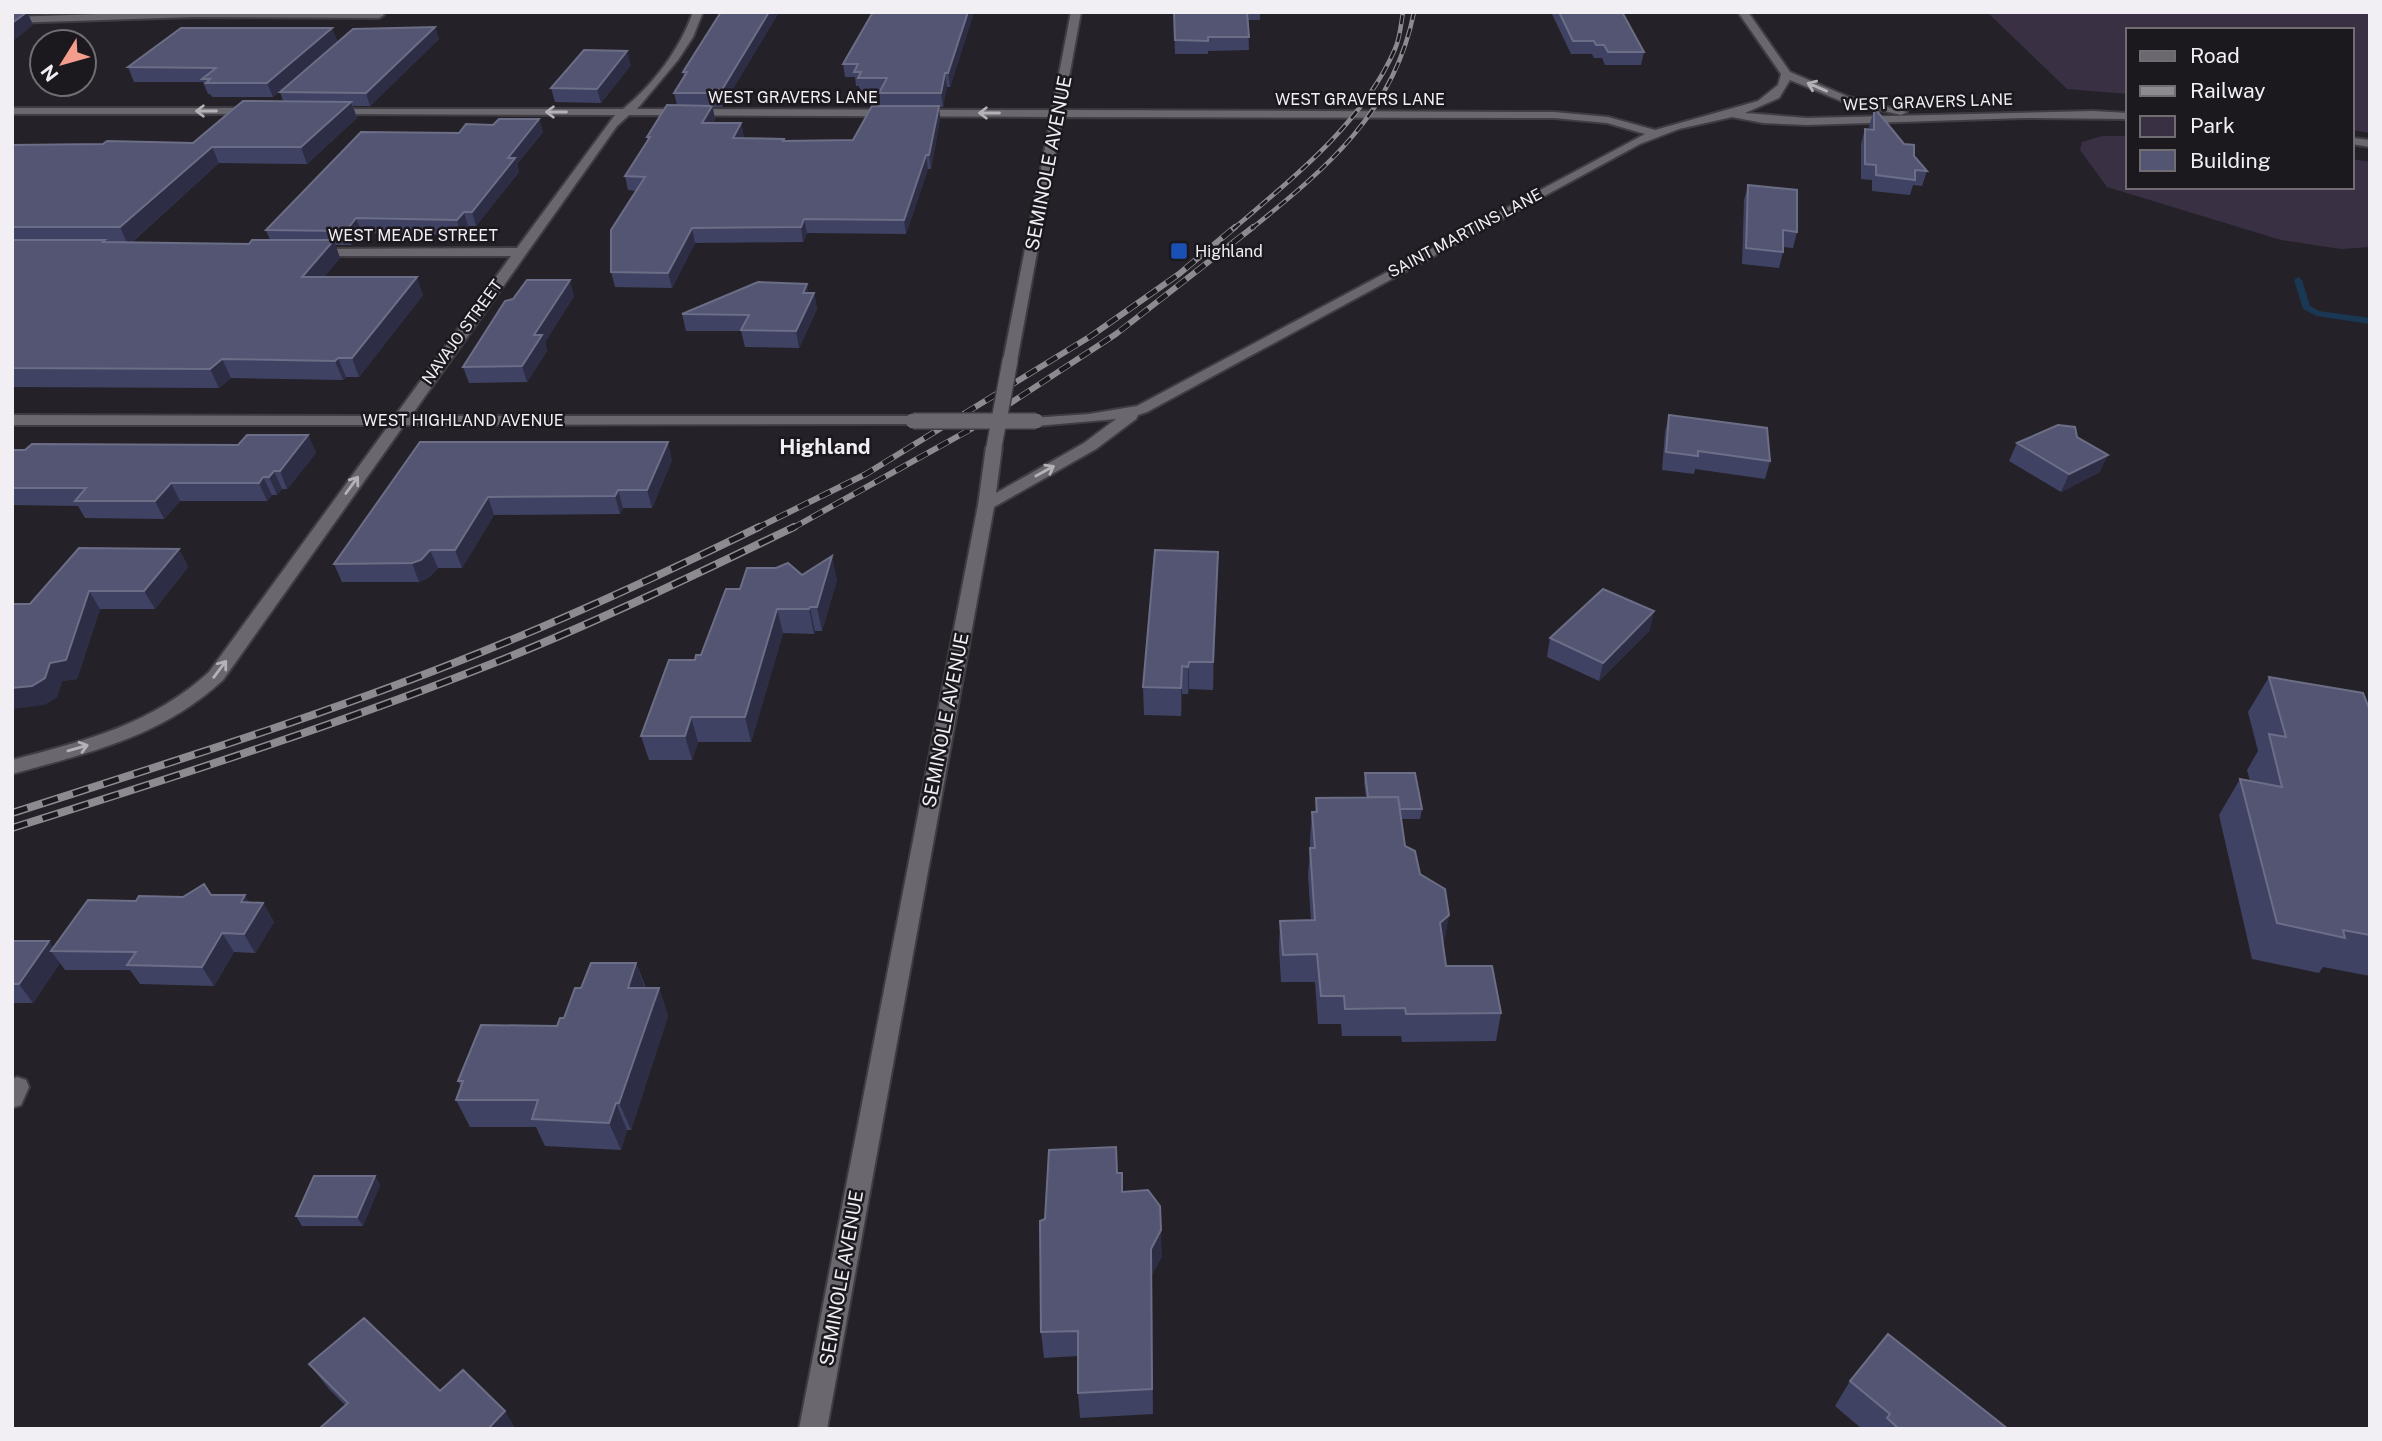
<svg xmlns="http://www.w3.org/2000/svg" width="2382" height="1441" viewBox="0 0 2382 1441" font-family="'Public Sans',sans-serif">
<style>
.green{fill:#393044}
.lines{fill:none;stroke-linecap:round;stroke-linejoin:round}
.stream{fill:#1a3854;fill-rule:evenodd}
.minor-casing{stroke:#3f3d42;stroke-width:4}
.minor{fill:#6a676e;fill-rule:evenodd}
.rail-far2-casing{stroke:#8d8b90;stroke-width:4.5}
.rail-far1-casing{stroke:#8d8b90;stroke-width:6}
.rail-casing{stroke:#8d8b90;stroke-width:8}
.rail-far2{stroke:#1b181e;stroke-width:2.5;stroke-dasharray:9;stroke-linecap:butt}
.rail-far1{stroke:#1b181e;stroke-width:4.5;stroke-dasharray:12;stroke-linecap:butt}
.rail{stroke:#1b181e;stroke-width:5;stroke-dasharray:16;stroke-linecap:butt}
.minor-bridge-casing{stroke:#3f3d42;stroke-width:18;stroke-linecap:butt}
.minor-bridge{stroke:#6a676e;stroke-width:15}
.wall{fill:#404263}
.shaded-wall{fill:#2d2d45}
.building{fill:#535572;stroke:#6c6d86;stroke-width:2}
.oneway{stroke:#b4b2b7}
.transit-dot{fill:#1a4fb4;stroke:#1b181e;stroke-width:2.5}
.labels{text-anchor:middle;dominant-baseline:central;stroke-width:5;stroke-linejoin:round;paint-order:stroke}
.far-street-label{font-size:16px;fill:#f1eff3;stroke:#1b181e}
.far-poi-label{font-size:16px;fill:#f1eff3;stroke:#1b181e;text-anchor:start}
.street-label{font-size:19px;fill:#f1eff3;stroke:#1b181e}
.neighbourhood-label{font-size:21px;font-weight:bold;fill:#f1eff3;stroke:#1b181e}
</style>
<rect width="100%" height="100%" fill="#242228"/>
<path class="green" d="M1987,12h383v121l-18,-3v-100h-224v64l-61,-5z
M2102,136h26v51h224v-28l18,3v85l-29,2 -60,-9 -174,-53 -27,-37 2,-8z"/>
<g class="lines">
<path class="stream" d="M2298,277l4,3 8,26 9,5 51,7v6l-53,-8 -14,-7 -9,-29z"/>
<g class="minor-casing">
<path id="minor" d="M157,12h223l4,3 -5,3 -186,-1 -181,6v-6z
M693,12h10l-10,25 -15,23 -41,49 415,1 19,-98h10l-18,98 491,2 54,5 47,13 103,-29 20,-16 3,-11 -43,-62h10l42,60 59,25 58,15 -6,3 -60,-14 -51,-21 -11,18 -34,15 62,5 286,-7 35,2v6l-104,-1 -217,7 -44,-2 -31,-6 -53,12 -39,15 -493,268 -9,3 -2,4 -40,30 -102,58 -167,922h-28l179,-924 8,-58 8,-5 8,5 -6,46 88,-50 32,-24 -80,7 -8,-5 3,-3 58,-4 48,-8 508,-272 -38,-11 -53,-5 -492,-1 -45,244 -7,4 -7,-4 48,-244 -422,-2 -12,11 -206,290h502l8,5 -3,3 -514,1 -181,255c-62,57 -132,72 -211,94v-14c75,-20 139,-35 197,-88l180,-247h-377v-10l383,1 116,-160h-197l-5,-1v-6l208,-1 98,-133 -287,-1 -4,-1v-4h299c31,-25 57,-60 70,-97z
M12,108h244l6,3 -6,3h-244z
M2352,138l18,2v7l-18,-3z
M17,1077l9,3 3,7 -8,18 -9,3v-29z"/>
</g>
<use href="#minor" class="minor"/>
<g class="rail-far2-casing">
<path id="rail-far2" d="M1233,229c59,-50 130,-106 162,-180 5,-11 6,-25 8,-37
M1251,229c76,-61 143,-117 163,-217"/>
</g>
<g class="rail-far1-casing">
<path id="rail-far1" d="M755,529l111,-55 225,-138 88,-62 56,-47
M791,529l180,-100 145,-95 137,-107"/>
</g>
<g class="rail-casing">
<path id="rail" d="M12,813c150,-48 300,-94 447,-152 102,-40 202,-86 300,-134
M12,828c166,-52 331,-105 492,-169 99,-40 195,-86 290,-132"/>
</g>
<use href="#rail-far2" class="rail-far2"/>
<use href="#rail-far1" class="rail-far1"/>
<use href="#rail" class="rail"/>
<g class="minor-bridge-casing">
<path id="minor-bridge" d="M913,421h123
M994,447l16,-86"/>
</g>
<use href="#minor-bridge" class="minor-bridge"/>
</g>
<path class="wall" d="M12,12h37l-21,2 5,11z
M721,12h58l-57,95h-9l2,12 -2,4h28l3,14 -1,1 41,3 69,-1 27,-34v-14l-20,-1 -1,-5h-3l-1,-9h-10l-2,-13 131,-52 -24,75h-3l-4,20h-4l1,12 -9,50h-3l-22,65 -99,-1 -4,9 -108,1 -23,45 -57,-1 -4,-15 25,-81 -8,-1 -3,-14 23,-35 -1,-4 30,-32 -3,-12 10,-16 -1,-5z
M1174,12h86v8h-12l1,30 -41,1v3h-33z
M1551,12h71l22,40 -3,13h-36l-3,-7h-8l-2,-4h-21z
M435,27l4,12 -69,67h-17l4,12 -50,46 -88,-1 -88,80 118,1 21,-4 -4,-10 193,-97 34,-8 46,-6 4,13 -26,32 2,8 -43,54h-8l-7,9 -99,-2 -11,12h-16l5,13 -16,19 99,18 -64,82h-13l-3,3 -112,-2 -12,10 -207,-1v-242l181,-2 90,-42 -3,-9z
M332,28l5,13 -64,56h-61l-2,-3h-2l-5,-12h-69l-6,-15z
M631,65l-30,38 -46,-1 -4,-14z
M1874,111l53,60 -5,15 -9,-1 -3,10 -38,-4v-11l-11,-1v-35l4,-15 5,1 -1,-4z
M1748,185l49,47 -4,16 -10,-1v5l-4,16 -37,-4 2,-64z
M809,293h5l3,16 -18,39 -54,-1 -4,-16h-55l-4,-17z
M574,296l-29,46 2,9 -20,31 -58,1 -6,-16z
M1669,415l101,46 -5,18 -70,-10 -1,5 -32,-4 3,-38z
M308,435l8,18 -29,36h-5l-5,6h-5l-5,6h-87l-16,18 -79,-1 -7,-12 -66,-1v-55l226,-5z
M2077,437l23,35 -39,20 -52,-31 8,-18z
M420,442l252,18 -20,48h-29l-3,6 -126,1 -32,53h-24l-10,10 -9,4h-77l-8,-18z
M179,549l9,18 -33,42h-55l-23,70 -15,2 -5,16 -13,8 -14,-101z
M1218,552l-5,138 -24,-1 -1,5h-6l-1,22 -37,-1 -1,-28z
M802,575l35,5 -15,51h-7l-1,3 -31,-1 -32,109h-53l-6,18h-43l-8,-24 54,-76 6,-5 39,-66z
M1650,630l-51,51 -52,-24 3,-19z
M2269,677l101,34v265l-47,-9 -4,6 -67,-14 -33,-144 21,-36 10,2 -3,-11 11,-19 -10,-39z
M1365,773l57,36 -2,10h-19l4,27 15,28 29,41 -5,27 -1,2 3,22 55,47 -5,28 -94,1 -1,-6h-59l-1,-12h-23l-3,-42h-34l-2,-34 1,-27 31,-1 -3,-44 2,-27v-10l2,-27h3l1,-14 50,-1 -2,-14z
M211,895l38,7 14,1 11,19 -19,31 -21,-1 -20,34 -74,-2 -10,-14h-65l-5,-7 -27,40h-21v-62l42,7 82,-47z
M636,963l10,25h13l9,28 -37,114h-4l-6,20 -76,-4 -9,-19h-66l-14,-27 5,-13 -3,-6 99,-55 7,-8 17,-30z
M1118,1173h4l1,19 39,64 -10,19 1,139 -73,4 -2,-25v-37l-34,2 -3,-26 4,-113z
M375,1176l5,9 -17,41h-61l-6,-10z
M309,1364l131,27 -95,14 -16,-16z
M1850,1381l158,48h-146l-27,-23z"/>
<path class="shaded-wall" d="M27,12l6,13 -21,17v-19z
M769,12h10l-57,95 -2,-14z
M968,12h6l-24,75 -2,-14z
M435,27l4,12 -69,67 -4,-13z
M332,28l5,13 -64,56 -6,-14z
M627,51l4,14 -30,38 -4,-14z
M945,73l2,14 -4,20 -2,-14z
M351,102l6,16 -50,46 -6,-17z
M712,106l3,13 -10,17 -3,-13z
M939,106l1,13 -9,50 -2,-14z
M539,119l4,13 -26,32 2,8 -43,54 -4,-14 36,-54z
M741,123l3,14 -8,15 -3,-14z
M212,147l7,16 -91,82 -8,-18z
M926,155l2,14 -22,65 -2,-14z
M464,212l4,14 -7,9 -4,-15z
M356,218l6,15 -11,12 -5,-14z
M804,219l3,14 -4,9 -2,-15z
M692,228l3,15 -23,45 -4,-15z
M334,240l6,18 -31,37 -7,-18z
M417,277l6,18 -64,82 -7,-19z
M570,280l4,16 -29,46 2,9 -20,31 -5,-16 12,-31z
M807,284l3,16 -7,-7z
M814,293l3,16 -18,39 -3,-17z
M338,358l8,19 -3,3 -8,-19z
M222,359l9,19 -12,10 -9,-19z
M308,435l8,18 -29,36 -7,-18z
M668,442l4,18 -20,48 -5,-18z
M2108,455l-8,17 -39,20 8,-18z
M274,471l8,18 -5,6 -8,-18z
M263,477l9,18 -5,6 -8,-18z
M171,483l9,18 -16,18 -9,-18z
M618,490l5,18 -3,6 -5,-18z
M488,497l6,18 -32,53 -7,-18z
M179,549l9,18 -33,42 -11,-18z
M430,550l8,18 -10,10 -9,4 -7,-19z
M1218,552l-1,26 -4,112v-28z
M832,556l5,24 -15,51 -5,-24z
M89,591l11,18 -23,70 -15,2 -5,16 -13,8 -32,4v-21l38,-25z
M810,607l5,24 -1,3 -5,-25z
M777,609l6,24 -32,109 -6,-25z
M1654,611l-4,19 -51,51 4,-18z
M1189,662v27l-1,5v-27z
M1182,666v28l-1,22v-28z
M691,717l7,25 -6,18 -7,-24z
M245,895l11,19 7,-11 11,19 -19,31 -11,-19 -3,-32z
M1449,915l-5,27 -9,9 5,-28z
M222,933l12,19 -20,34 -12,-19z
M49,941l7,10h-5l9,12 -27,40 -14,-19z
M636,963l10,28 -18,-3z
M659,988l9,28 -37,114 -12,-27z
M616,1103l11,27 -6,20 -12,-27z
M375,1176l5,9 -17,41 -6,-9z
M1161,1230l1,26 -10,19 1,139 -2,-165z
M505,1411l11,18h-28z"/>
<path class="building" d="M12,12h15l-15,11z
M721,12h48l-49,81h-46l13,-21h-4z
M873,12h95l-20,61h-3l-4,20h-62l8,-15h-29l3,-6h-7l4,-8h-15z
M1174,12h73l2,25h-41v4l-33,-1z
M1559,12h63l22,40h-36l-4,-7h-8l-2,-4h-21z
M435,27l-69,66 -86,-1 73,-63z
M181,28h151l-65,55h-61l4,-4h-8l14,-11 -88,-1z
M584,50l43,1 -30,38 -46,-1z
M243,101l108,1 -50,45h-89l-92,80h-108v-82l91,-1 4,-3 86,2z
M667,105l45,1 -10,17h39l-8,15 51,1 -1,2 70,-1 19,-34h67l-10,49h-3l-22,65 -100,-1 -3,8 -109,1 -24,45 -57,-1v-42l34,-53 -20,-1 25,-39h-3z
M1874,111h3l27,33 10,1v11l13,15 -12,-1v10l-39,-5v-10l-11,-1v-35l9,1z
M499,119h40l-31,39h7l-43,54h-8l-7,8 -101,-2 -10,13 -80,-1 95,-98 98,1 7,-9 27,1z
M1748,185l49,5v42l-14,-2v22l-37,-4z
M12,240h93l-2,2 146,2 3,-4h82l-32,37h115l-65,81h-14l-3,3 -113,-2 -12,10 -198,-1z
M527,280h43l-36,55h8l-20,31 -59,1 42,-66 8,-2z
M758,282l49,2 -4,9h11l-18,38 -55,-1 8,-15 -67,-1z
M1669,415l98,13 3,33 -72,-10v5l-32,-4z
M2058,425l17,2 2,10 31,18 -39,19 -52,-31z
M247,435h61l-28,36h-6l-5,6h-6l-4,6h-88l-16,18h-80l11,-13h-74v-38h13l7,-6 206,1z
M420,442h248l-21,48h-29l-3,6 -127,1 -33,53h-25l-9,10 -9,3 -78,1z
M79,548l100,1 -35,42h-55l-23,69 -16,3 -5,15 -13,8 -20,2v-84h18z
M1155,550l63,2 -5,110h-24l-1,5 -6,-1 -1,22 -38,-1z
M832,556l-15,51h-7l-1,2h-32l-32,108h-54l-6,19h-44l28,-76h26l1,-5h5l25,-66h14l7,-21h29l12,-5 14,12z
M1603,589l51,22 -51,52 -53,-25z
M2269,677l94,16 7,18v224l-27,-5 2,8 -68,-15 -37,-144 42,8 -13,-53 17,3z
M1365,773h50l7,36h-22l-2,-12h-30z
M1398,797l7,49 10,5 5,23 25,15 4,26 -9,8 6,43h46l9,47 -95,1 -1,-6 -60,1 -1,-13h-23l-4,-42 -34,1 -3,-34 35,-1 -5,-72h5l-3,-36h5l-1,-14z
M204,884l7,11h34l-4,7 22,1 -19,31 -22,-1 -20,34 -75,-2 9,-13 -85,-1 37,-51 48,1 3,-5 44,1z
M12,941h37l-30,43h-7z
M591,963h45l-8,25h31l-40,115h-3l-7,20 -77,-4 6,-19h-82l7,-19h-5l23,-56 76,1 3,-8h4l11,-30h6z
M1116,1147l1,26h5v19l26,-2 12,16 1,24 -10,19 1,140 -74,4v-62l-37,1 -1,-111 5,-2 4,-69z
M314,1176h61l-18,41 -61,-1z
M364,1318l76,73 23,-21 42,41 -17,18h-169l29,-26 -39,-39z
M1888,1334l120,95h-109l-12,-11 3,-4 -40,-33z"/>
<defs><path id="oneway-shaft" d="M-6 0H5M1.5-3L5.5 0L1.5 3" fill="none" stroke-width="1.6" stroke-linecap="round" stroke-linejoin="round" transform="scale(1.75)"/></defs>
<g class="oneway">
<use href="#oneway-shaft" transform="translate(1817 87) rotate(-157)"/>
<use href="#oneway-shaft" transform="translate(206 111) rotate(180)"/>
<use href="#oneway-shaft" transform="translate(556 112) rotate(-180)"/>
<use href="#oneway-shaft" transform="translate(989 113) rotate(-180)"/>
<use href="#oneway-shaft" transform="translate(1045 471) rotate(-29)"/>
<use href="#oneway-shaft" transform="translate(352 485) rotate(-54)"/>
<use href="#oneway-shaft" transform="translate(220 669) rotate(-53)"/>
<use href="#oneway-shaft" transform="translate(78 748) rotate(-16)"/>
</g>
<rect class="transit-dot" x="1170" y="242" width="18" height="18" rx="3.5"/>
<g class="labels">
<g class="far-street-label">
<text x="793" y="97">WEST GRAVERS LANE</text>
<text x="1360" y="99">WEST GRAVERS LANE</text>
<text transform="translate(1928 102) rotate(-2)">WEST GRAVERS LANE</text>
<text transform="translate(1465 233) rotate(-28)">SAINT MARTINS LANE</text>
<text x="413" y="235">WEST MEADE STREET</text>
<text transform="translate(462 332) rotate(-54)">NAVAJO STREET</text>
<text x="463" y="420">WEST HIGHLAND AVENUE</text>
</g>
<g class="far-poi-label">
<text x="1195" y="251">Highland</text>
</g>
<g class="street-label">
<text transform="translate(1048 163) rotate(-79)">SEMINOLE AVENUE</text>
<text transform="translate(945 720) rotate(-79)">SEMINOLE AVENUE</text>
<text transform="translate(841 1278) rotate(-80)">SEMINOLE AVENUE</text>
</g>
<g class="neighbourhood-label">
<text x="825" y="446">Highland</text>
</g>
</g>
<rect width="2382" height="1441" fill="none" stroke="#f1eff3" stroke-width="28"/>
<rect x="2126" y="28" width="228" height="161" fill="#1b181e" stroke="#716e73" stroke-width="2"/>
<rect x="2140" y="51" width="35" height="10" fill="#6a676e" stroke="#716e73" stroke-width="2"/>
<text x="2190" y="63" font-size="21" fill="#f1eff3">Road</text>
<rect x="2140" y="86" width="35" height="10" fill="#8d8b90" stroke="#716e73" stroke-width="2"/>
<text x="2190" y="98" font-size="21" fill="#f1eff3">Railway</text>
<rect x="2140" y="116" width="35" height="21" fill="#393044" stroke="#716e73" stroke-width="2"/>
<text x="2190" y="133" font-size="21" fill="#f1eff3">Park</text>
<rect x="2140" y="150" width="35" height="21" fill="#535572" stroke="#716e73" stroke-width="2"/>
<text x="2190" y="168" font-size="21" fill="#f1eff3">Building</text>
<g transform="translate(63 63) rotate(233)"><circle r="33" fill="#1b181e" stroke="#716e73" stroke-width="2"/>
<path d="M0-5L12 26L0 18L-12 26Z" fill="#f49d8c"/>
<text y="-10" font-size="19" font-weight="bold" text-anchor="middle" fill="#f1eff3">N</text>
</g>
</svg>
